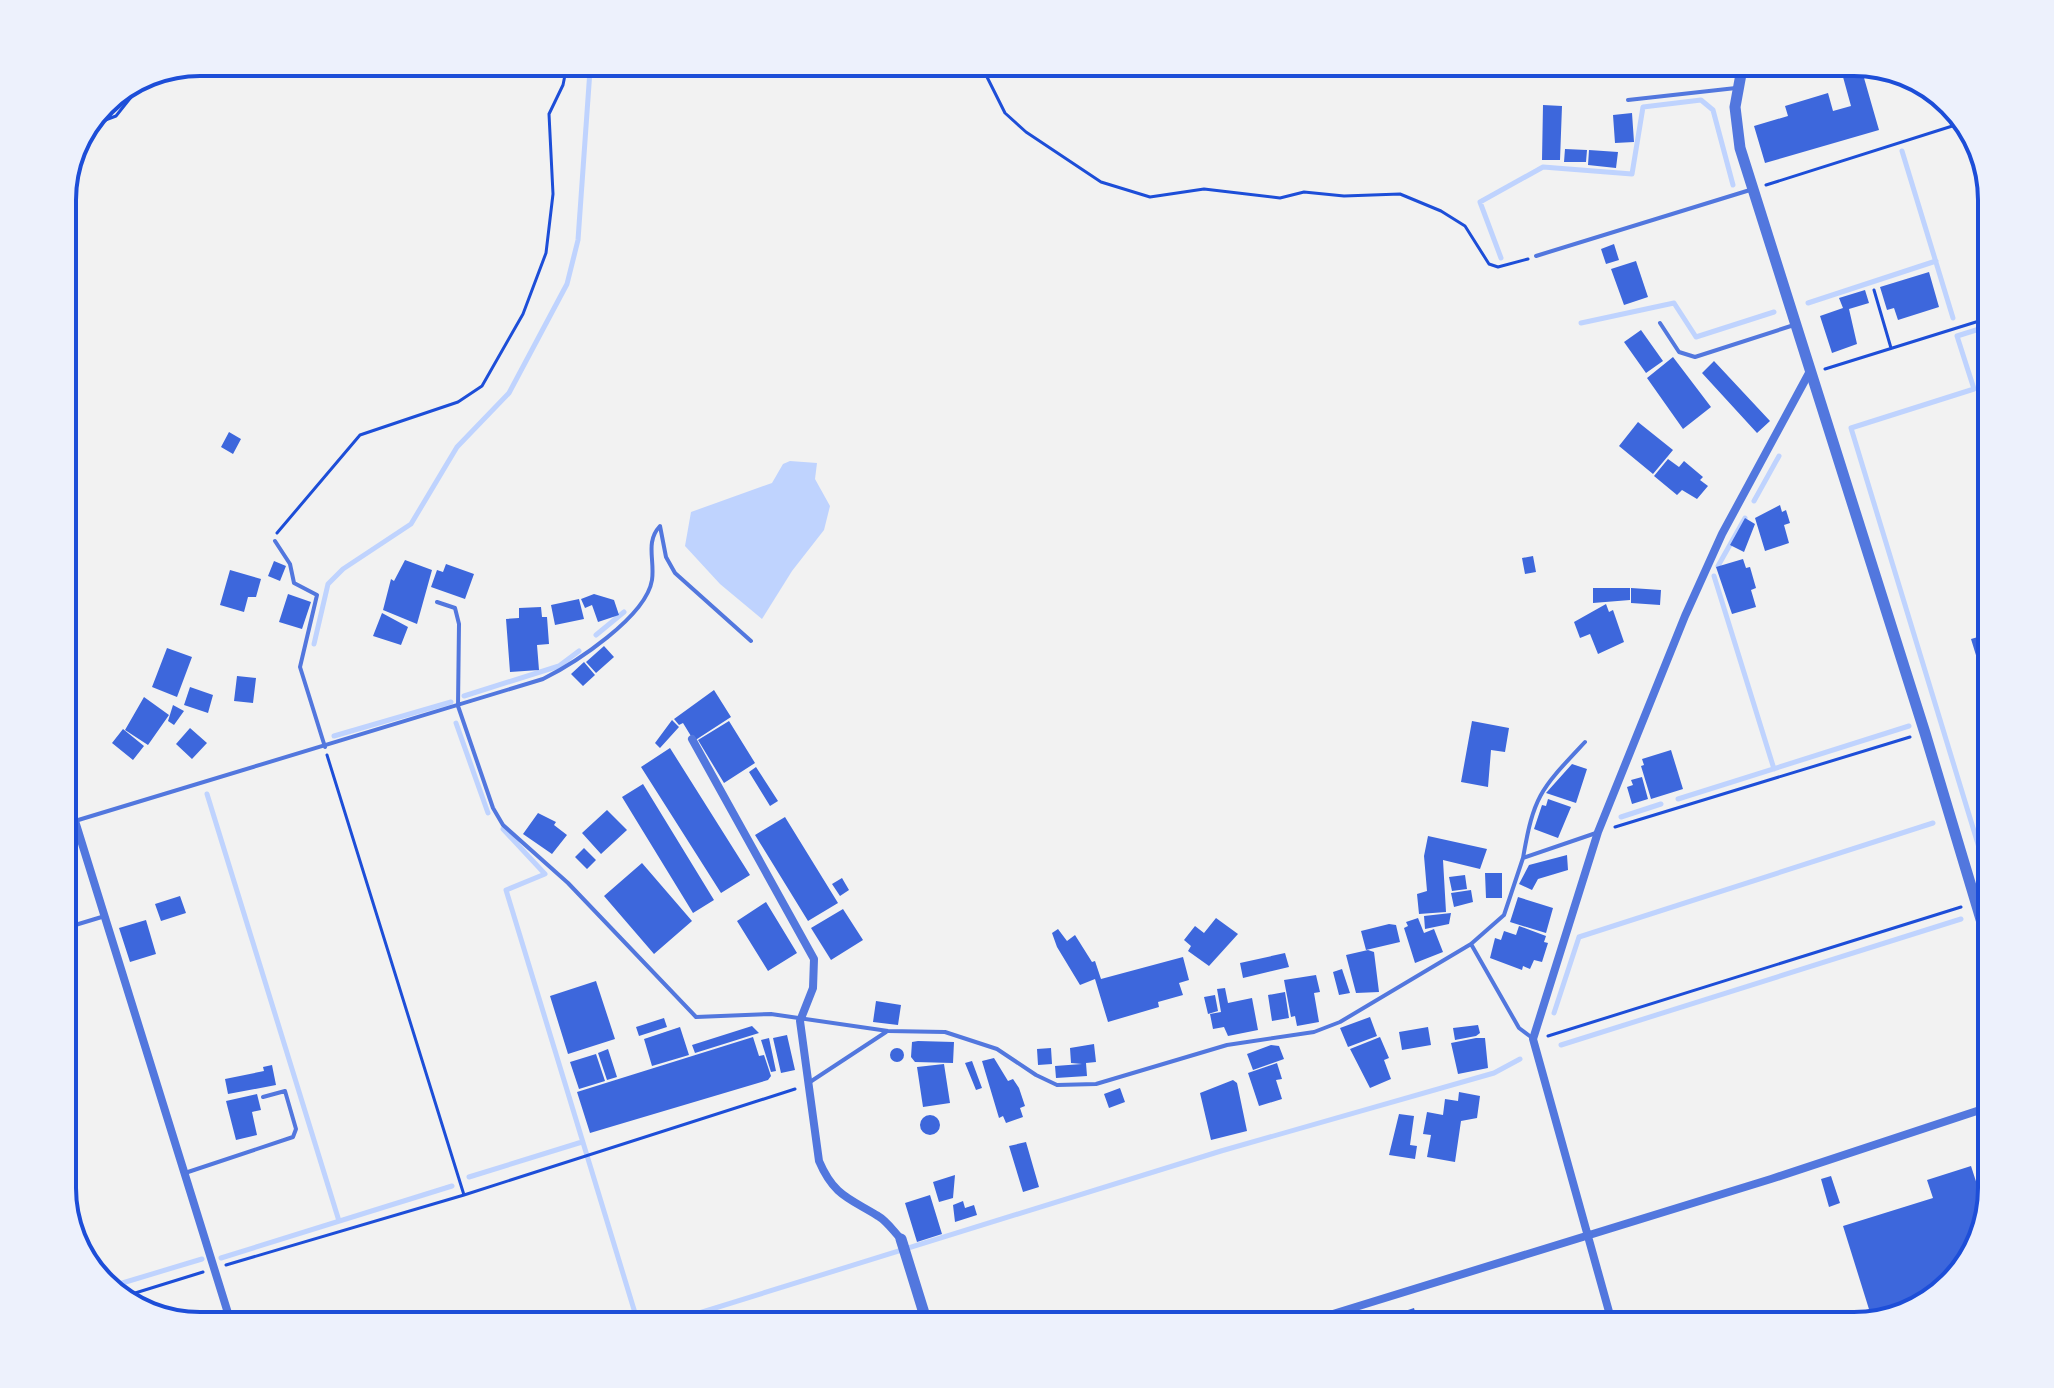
<svg xmlns="http://www.w3.org/2000/svg" width="2054" height="1388" viewBox="0 0 2054 1388" font-family="'Golos Text',sans-serif">
<style>
.water{fill:#bfd3fe}
.lines{fill:none;stroke-linecap:round;stroke-linejoin:round}
.stream{stroke:#bfd3fe;stroke-width:5}
.building{fill:#3d67dc}
.path{stroke:#1d4ed8;stroke-width:3}
.service{stroke:#5277de;stroke-width:4}
.minor{stroke:#5277de;stroke-width:8}
.tertiary{stroke:#5277de;stroke-width:11}
.rim{fill:none;stroke:#1d4ed8;stroke-width:4}
</style>
<rect width="100%" height="100%" fill="#f2f2f2"/>
<path class="water" d="M790,461l27,2 -2,16 15,27 -6,24 -32,41 -30,48 -42,-35 -35,-38 6,-34 81,-29 11,-19z"/>
<g class="lines">
<path class="stream" d="M1902,151l51,167
M1501,258l-21,-56 63,-35 89,7 11,-67 58,-7 12,10 20,75
M1808,303l128,-42
M1581,323l93,-20 22,34 78,-25
M1992,325l-35,11 17,53 -123,39 141,462
M1754,501l25,-45
M1718,566l27,-48
M1714,576l60,193
M596,635l28,-23
M314,644l14,-60 15,-15 68,-45 46,-77 52,-54 58,-109 11,-44 12,-170
M464,696l95,-30 20,-15
M456,723l32,90
M334,736l117,-34
M207,794l132,427
M1678,799l231,-73
M1621,817l40,-13
M503,829l42,45 -39,16 133,436
M1554,1013l25,-76 354,-114
M1561,1045l400,-126
M469,1177l113,-35
M221,1258l231,-72
M109,1287l93,-28
M657,1326l564,-175 273,-78 26,-14
M1580,1326l20,-6"/>
</g>
<path class="building" d="M1854,62l6,2 19,66 -114,33 -11,-37 34,-10 -3,-10 43,-13 5,18 18,-5 -11,-40z
M1543,105l19,1 -2,54h-18z
M1632,113l2,29 -19,1 -2,-28z
M1565,149l22,1 -1,12h-22z
M1589,150l29,2 -2,16 -28,-3z
M1614,244l5,16 -13,4 -5,-15z
M1636,261l12,36 -24,8 -13,-36z
M1929,272l10,35 -41,13 -4,-12 -7,2 -7,-23z
M1865,290l4,13 -20,6 8,35 -25,9 -12,-37 23,-8 -4,-10z
M1641,330l22,31 -17,12 -22,-31z
M1673,357l38,50 -28,22 -36,-51z
M1714,361l56,60 -13,12 -55,-60z
M1638,422l35,28 -20,24 -34,-28z
M229,432l12,7 -8,15 -12,-7z
M1668,459l11,8 5,-6 19,16 -3,3 8,6 -11,13 -15,-9 -5,5 -23,-19z
M1780,505l2,7 4,-2 4,13 -6,2 5,18 -24,8 -10,-33z
M1745,518l10,6 -11,28 -14,-7z
M1533,556l3,16 -11,2 -3,-16z
M1743,559l3,9 4,-1 6,21 -5,2 5,17 -24,7 -16,-47z
M405,560l27,10 -15,54 -34,-14 8,-31 3,2z
M274,561l12,5 -6,15 -12,-5z
M446,564l28,10 -9,25 -34,-12 6,-17 6,2z
M230,570l31,9 -5,18h-8l-4,15 -24,-7z
M1593,588h37v12l-37,3z
M1631,588l30,2 -1,15 -29,-2z
M288,594l23,8 -9,27 -23,-7z
M594,594l20,6 5,15 -21,7 -6,-17 -7,3 -4,-9z
M579,599l5,20 -29,6 -4,-20z
M1606,604l3,8 4,-2 11,32 -26,12 -8,-20 -10,4 -6,-16z
M541,607l1,10h5l2,27 -12,1 2,25 -29,2 -4,-53 13,-1v-10z
M382,613l26,14 -7,18 -28,-9z
M1992,633v71h-1l-20,-65z
M604,646l10,11 -18,16 -10,-11z
M167,648l25,9 -15,40 -25,-10z
M584,662l11,13 -12,11 -12,-12z
M237,676l19,2 -3,25 -19,-2z
M190,687l23,8 -5,18 -24,-8z
M714,690l17,27 -37,24 -11,-18 -4,2 -5,-6z
M144,697l25,18 -21,30 -23,-15z
M173,705l11,6 -10,14 -6,-4z
M672,720l7,7 -19,21 -5,-5z
M729,721l26,42 -31,20 -26,-43z
M1472,721l37,7 -4,24 -14,-2 -3,37 -27,-5z
M190,728l17,15 -15,16 -16,-15z
M123,729l21,17 -11,14 -21,-17z
M670,748l80,127 -29,18 -80,-126z
M1671,750l12,39 -32,10 -10,-33 3,-1 -2,-6z
M1572,764l15,5 -11,34 -30,-10z
M756,767l22,34 -8,5 -21,-34z
M1642,777l6,22 -16,5 -5,-17 6,-2 -2,-5z
M643,784l71,116 -21,13 -71,-116z
M1548,799l23,8 -13,31 -24,-9 8,-24 4,1z
M607,810l20,20 -26,24 -19,-21z
M538,813l18,9 -2,3 13,10 -15,19 -29,-20z
M785,817l53,86 -30,18 -53,-86z
M1428,836l59,13 -7,20 -37,-9 3,52 -27,2 -2,-20 10,-3 -3,-35z
M584,848l12,12 -9,9 -12,-12z
M73,850l4,18 -15,3v-19z
M1567,855l1,15 -30,9 -6,11 -13,-6 10,-19z
M642,863l50,58 -38,33 -50,-58z
M1485,873h17v25h-16z
M1465,875l2,14 -15,2 -3,-14z
M842,878l7,12 -9,6 -8,-12z
M1471,890l2,12 -19,5 -3,-14z
M180,896l6,17 -25,8 -6,-17z
M1518,897l35,11 -7,25 -36,-11z
M766,902l31,51 -29,18 -31,-50z
M843,909l20,31 -32,20 -20,-32z
M1451,913l-2,11 -24,5 -1,-13z
M1216,918l22,16 -29,32 -21,-15 3,-5 -7,-6 11,-14 9,7z
M1418,918l6,15 10,-4 9,23 -28,11 -11,-35 4,-2 -2,-4z
M146,920l10,34 -26,8 -11,-34z
M1389,924l7,1 4,17 -34,8 -5,-19z
M1519,926l27,10 -2,6 4,1 -6,19 -8,-2 -4,9 -7,-3 -1,4 -32,-12 5,-20 6,2 3,-9 12,4z
M1058,929l9,12 8,-6 17,27 3,-1 6,18 82,-22 6,23 -10,3 4,12 -25,7 1,5 -51,15 -13,-43 -15,6 -23,-38 -5,-14z
M1368,950l6,2 5,40 -23,1 -10,-38z
M1285,953l4,14 -46,11 -3,-15z
M1342,969l8,24 -11,2 -6,-23z
M1316,975l4,17 -6,1 5,29 -22,4 -2,-10 -4,1 -7,-37z
M596,981l19,58 -47,15 -18,-58z
M1225,988l3,15 24,-5 6,32 -30,6 -4,-9 -11,2 -3,-15 11,-2 -4,-23z
M1285,992l4,26 -17,3 -4,-26z
M1215,995l3,16 -10,3 -4,-17z
M876,1001l25,4 -3,20 -25,-3z
M1370,1017l7,19 -29,11 -8,-19z
M664,1018l3,9 -28,9 -3,-9z
M1478,1025l2,8 -4,3 -21,4 -2,-12z
M752,1026l7,7 -64,20 -3,-8z
M680,1027l9,28 -37,11 -8,-27z
M1428,1027l3,18 -29,5 -3,-18z
M787,1035l8,35 -14,3 -8,-35z
M753,1037l6,19 5,-1 7,21 -3,4 -178,53 -13,-41z
M1380,1037l9,21 -5,2 7,19 -21,9 -20,-39z
M769,1038l7,33 -5,1 -10,-32z
M1476,1038h9l3,30 -30,6 -7,-31z
M918,1041l36,1 -1,21 -38,-1 -4,-5 1,-15z
M1094,1044l2,18 -10,1 1,13 -31,2 -1,-12 27,-2 -11,-1 -1,-15z
M1271,1045l8,1 5,13 -31,11 -6,-16z
M890 1055a7 7 0 1 1 14 0a7 7 0 1 1-14 0Z
M1051,1048l1,16 -14,1 -1,-16z
M608,1049l9,28 -10,3 -9,-27z
M596,1054l9,27 -26,8 -9,-27z
M994,1058l14,23 5,-2 6,9 6,18 -5,2 3,9 -17,6 -3,-7 -4,2 -17,-57z
M972,1061l10,27 -6,2 -11,-27z
M1277,1063l5,16 -6,1 6,19 -23,7 -11,-33z
M944,1064l6,39 -27,4 -6,-40z
M272,1065l4,20 -48,9 -3,-15 39,-8 -1,-4z
M1233,1080l4,3 10,48 -36,9 -11,-47z
M1120,1088l5,14 -16,6 -5,-14z
M1459,1092l21,4 -3,22 -16,3 -6,41 -28,-5 4,-22 -8,-1 4,-22 16,3 2,-16 13,2z
M257,1094l4,16 -9,2 5,23 -21,5 -10,-39z
M1399,1114l15,2 -4,29 7,1 -2,13 -26,-4z
M920 1125a10 10 0 1 1 20 0a10 10 0 1 1-20 0Z
M1026,1142l13,45 -16,5 -14,-46z
M1985,1146l7,26v11l-4,1 -10,-36z
M1971,1166l12,37 5,-2 -19,64 -53,47 -43,10 -30,-96 90,-28 -6,-18z
M955,1175l-2,23 -14,4 -6,-20z
M1831,1176l9,27 -11,4 -8,-28z
M930,1195l12,39 -25,8 -12,-39z
M963,1201l2,7 9,-3 3,10 -22,7 -2,-17z
M1414,1308l5,18h-53l-1,-2z"/>
<g class="lines">
<path class="path" d="M982,67l23,46 21,19 75,50 49,15 54,-8 76,9 24,-6 40,4 56,-2 41,17 24,15 24,38 9,3 30,-8
M92,125l24,-9 35,-44
M1766,185l199,-63
M1874,290l17,58
M1825,369l167,-52
M277,533l83,-98 98,-33 24,-16 41,-72 23,-61 7,-59 -4,-80 14,-29 3,-15
M327,755l137,440
M1615,827l295,-90
M1548,1036l413,-129
M226,1265l238,-70 331,-106
M119,1298l84,-26"/>
<path class="service" d="M1628,100l108,-12
M1536,256l214,-66
M1660,323l19,29 16,5 99,-32
M275,541l15,23 4,19 23,12 -17,72 25,80
M437,602l18,6 4,16 -1,82 35,102 10,17 65,58 128,134 75,-3 117,17 57,1 52,17 39,26 21,10 39,-1 131,-39 87,-13 26,-10 131,-78 48,84 12,9
M62,792l13,29 468,-142c32,-16 103,-62 109,-99 3,-20 -7,-38 8,-54l6,31 9,16 76,68
M1523,858c11,-64 18,-69 62,-116
M62,929l43,-13
M1471,944l33,-29 19,-57 73,-25
M810,1082l76,-50
M185,1173l108,-36 3,-8 -11,-38 -22,6"/>
<path class="minor" d="M692,739l122,220 -1,29 -13,33 19,140c15,35 30,37 59,55 9,5 16,16 23,23
M75,821l157,505
M1294,1326l477,-147 221,-73
M1613,1326l-80,-287 65,-207 87,-216 37,-82 87,-161"/>
<path class="tertiary" d="M1743,63l-8,44 5,41 185,585 67,223
M901,1239l27,87"/>
</g>
<path d="M0 0H2054V1388H0ZM200 76H1854A124 124 0 0 1 1978 200V1188A124 124 0 0 1 1854 1312H200A124 124 0 0 1 76 1188V200A124 124 0 0 1 200 76Z" fill="#edf1fc" fill-rule="evenodd"/>
<path class="rim" d="M200 76H1854A124 124 0 0 1 1978 200V1188A124 124 0 0 1 1854 1312H200A124 124 0 0 1 76 1188V200A124 124 0 0 1 200 76Z"/>
</svg>
